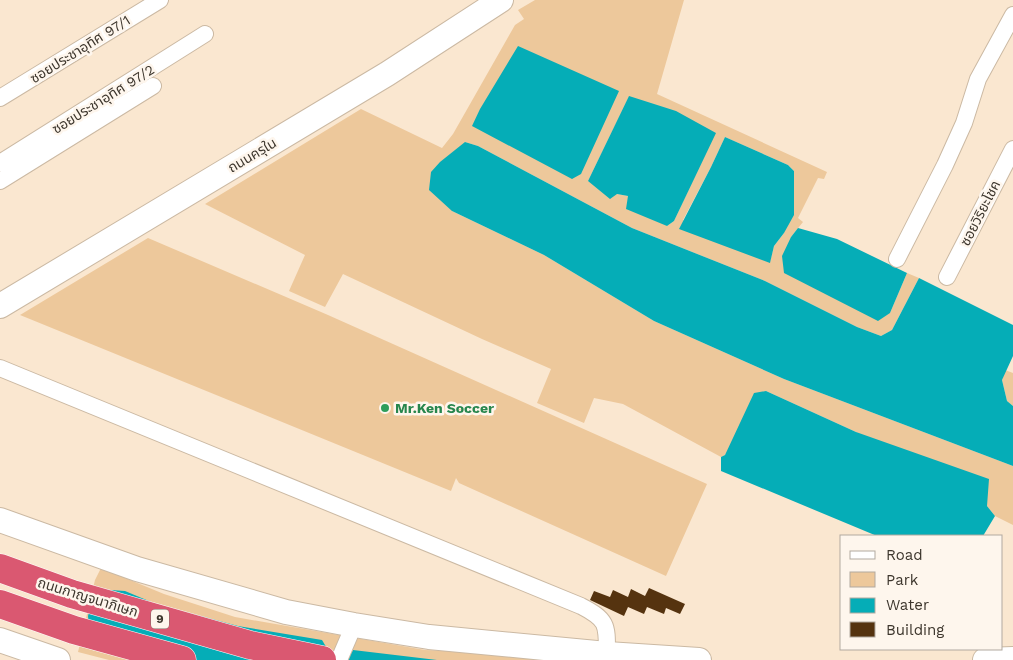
<svg xmlns="http://www.w3.org/2000/svg" width="1013" height="660" viewBox="0 0 1013 660" font-family="'Work Sans','Noto Sans Thai',sans-serif">
<style>
.green{fill:#edc89b;fill-rule:evenodd}
.water{fill:#05adb7}
.building{fill:#55330f}
.lines{fill:none;stroke-linecap:round;stroke-linejoin:round}
.street-casing{stroke:#cbb9a3;stroke-width:18}
.secondary-casing{stroke:#cbb9a3;stroke-width:26}
.highway-casing{stroke:#fff;stroke-width:29}
.street{stroke:#fff;stroke-width:16}
.secondary{stroke:#fff;stroke-width:24}
.highway{stroke:#da5871;stroke-width:28}
.leisure-dot{fill:#2e9e5b;stroke:#fef6ed;stroke-width:2}
.labels{text-anchor:middle;dominant-baseline:central;stroke-width:5;stroke-linejoin:round;paint-order:stroke}
.shield{fill:#fef6ed;stroke:#777067;stroke-width:1}
.shield-label{font-size:12px;font-weight:bold;fill:#3d362d}
.street-label{font-size:14px;fill:#3d362d;stroke:#fef6ed}
.leisure-label{font-size:14px;font-weight:bold;fill:#27864d;stroke:#fef6ed;text-anchor:start}
</style>
<rect width="100%" height="100%" fill="#fae7d0"/>
<path class="green" d="M535,0h149l-27,94 170,78 -3,7 -6,-1 -20,40 5,4 -12,15 99,76 17,-40 12,5 -27,52 -11,6 -24,-9 -92,-46 -133,-53 -154,-82 -13,-4 -13,69 92,44 110,66 130,58 229,87v59l-18,-9 -8,-10 -131,-74 -90,-41 -41,64 -4,2 -98,-53 -29,-6 -10,25 -47,-20 14,-34 -69,-30 -139,-65 -18,33 -36,-16 16,-36 -100,-51 156,-95 81,39 11,-14 62,-109 9,-6 -6,-9zM629,97l86,36 -41,88 -7,5 -39,-30 -11,-2 -29,-13zM725,137l63,28 6,6 -10,62 -10,13 -4,16 -87,-42 28,-53z
M148,238l180,77 379,169 -41,92 -207,-93 -3,-5 -5,13 -431,-176z
M1005,370l8,3v33l-6,-5 -5,-21z
M101,568l63,26 71,23 190,33 77,3 47,7h-440l-31,-8 17,-72z"/>
<path class="water" d="M518,46l101,45 -38,83 -9,5 -100,-53 8,-17z
M629,96l47,15 40,22 -42,88 -7,5 -41,-17 2,-13 -11,-2 -7,5 -22,-18z
M725,137l63,28 6,6v44l-10,18 -10,13 -4,17 -91,-34 32,-62z
M465,142l13,4 154,82 133,53 92,46 24,9 11,-6 27,-52 94,47v31l-11,24 5,21 6,5v60l-229,-87 -130,-58 -110,-66 -92,-44 -23,-21 2,-18 9,-10z
M798,228l39,11 70,34 -17,40 -12,8 -94,-48 -2,-17 9,-19z
M766,391l90,41 133,47 -2,27 8,10 -12,20h-106l-156,-65v-14l4,-2 29,-62z
M96,589l29,2 31,13 82,22 84,14 6,10 -2,10h-183l-52,-15 -3,-29z
M353,650l84,10h-90z"/>
<path class="building" d="M649,588l36,16 -5,10 -14,-6 -2,6 -17,-7 -3,7 -16,-7 -4,9 -34,-16 4,-9 16,6 3,-7 15,7 3,-8 14,7z"/>
<g class="lines">
<g class="street-casing">
<path id="street" d="M0,98l160,-98
M0,163l205,-129
M0,181l153,-95
M897,259l48,-94 19,-42 14,-44 35,-64
M947,277l66,-128
M0,368l581,238c27,14 26,19 26,48
M339,660l15,-35"/>
</g>
<g class="secondary-casing">
<path id="secondary" d="M0,306l387,-232 114,-74
M0,520l137,49 149,43 68,13 75,12 178,17 92,6
M0,640l58,20
M985,660l28,-1"/>
</g>
<g class="highway-casing">
<path id="highway" d="M0,568l72,26 178,51 72,15
M0,604l74,26 108,30"/>
</g>
<use href="#street" class="street"/>
<use href="#secondary" class="secondary"/>
<use href="#highway" class="highway"/>
</g>
<circle class="leisure-dot" cx="385" cy="408" r="5"/>
<g class="labels">
<rect class="shield" x="151" y="609.5" width="18" height="19" rx="4"/>
<g class="shield-label">
<text x="160" y="619">9</text>
</g>
<g class="street-label">
<text transform="translate(80 49) rotate(-32)">ซอยประชาอุทิศ 97/1</text>
<text transform="translate(103 99) rotate(-32)">ซอยประชาอุทิศ 97/2</text>
<text transform="translate(252 155) rotate(-31)">ถนนครุใน</text>
<text transform="translate(980 213) rotate(-63)">ซอยวิริยะโชค</text>
<text transform="translate(88 597) rotate(17)">ถนนกาญจนาภิเษก</text>
</g>
<g class="leisure-label">
<text x="395" y="408">Mr.Ken Soccer</text>
</g>
</g>
<rect x="840" y="535" width="162" height="115" fill="#fef6ed" stroke="#b1a9a0"/>
<rect x="850" y="551" width="25" height="8" fill="#ffffff" stroke="#b1a9a0"/>
<text x="886" y="560" font-size="15" fill="#3d362d">Road</text>
<rect x="850" y="572" width="25" height="15" fill="#edc89b" stroke="#b1a9a0"/>
<text x="886" y="585" font-size="15" fill="#3d362d">Park</text>
<rect x="850" y="598" width="25" height="15" fill="#05adb7" stroke="#b1a9a0"/>
<text x="886" y="610" font-size="15" fill="#3d362d">Water</text>
<rect x="850" y="622" width="25" height="15" fill="#55330f" stroke="#b1a9a0"/>
<text x="886" y="635" font-size="15" fill="#3d362d">Building</text>
</svg>
